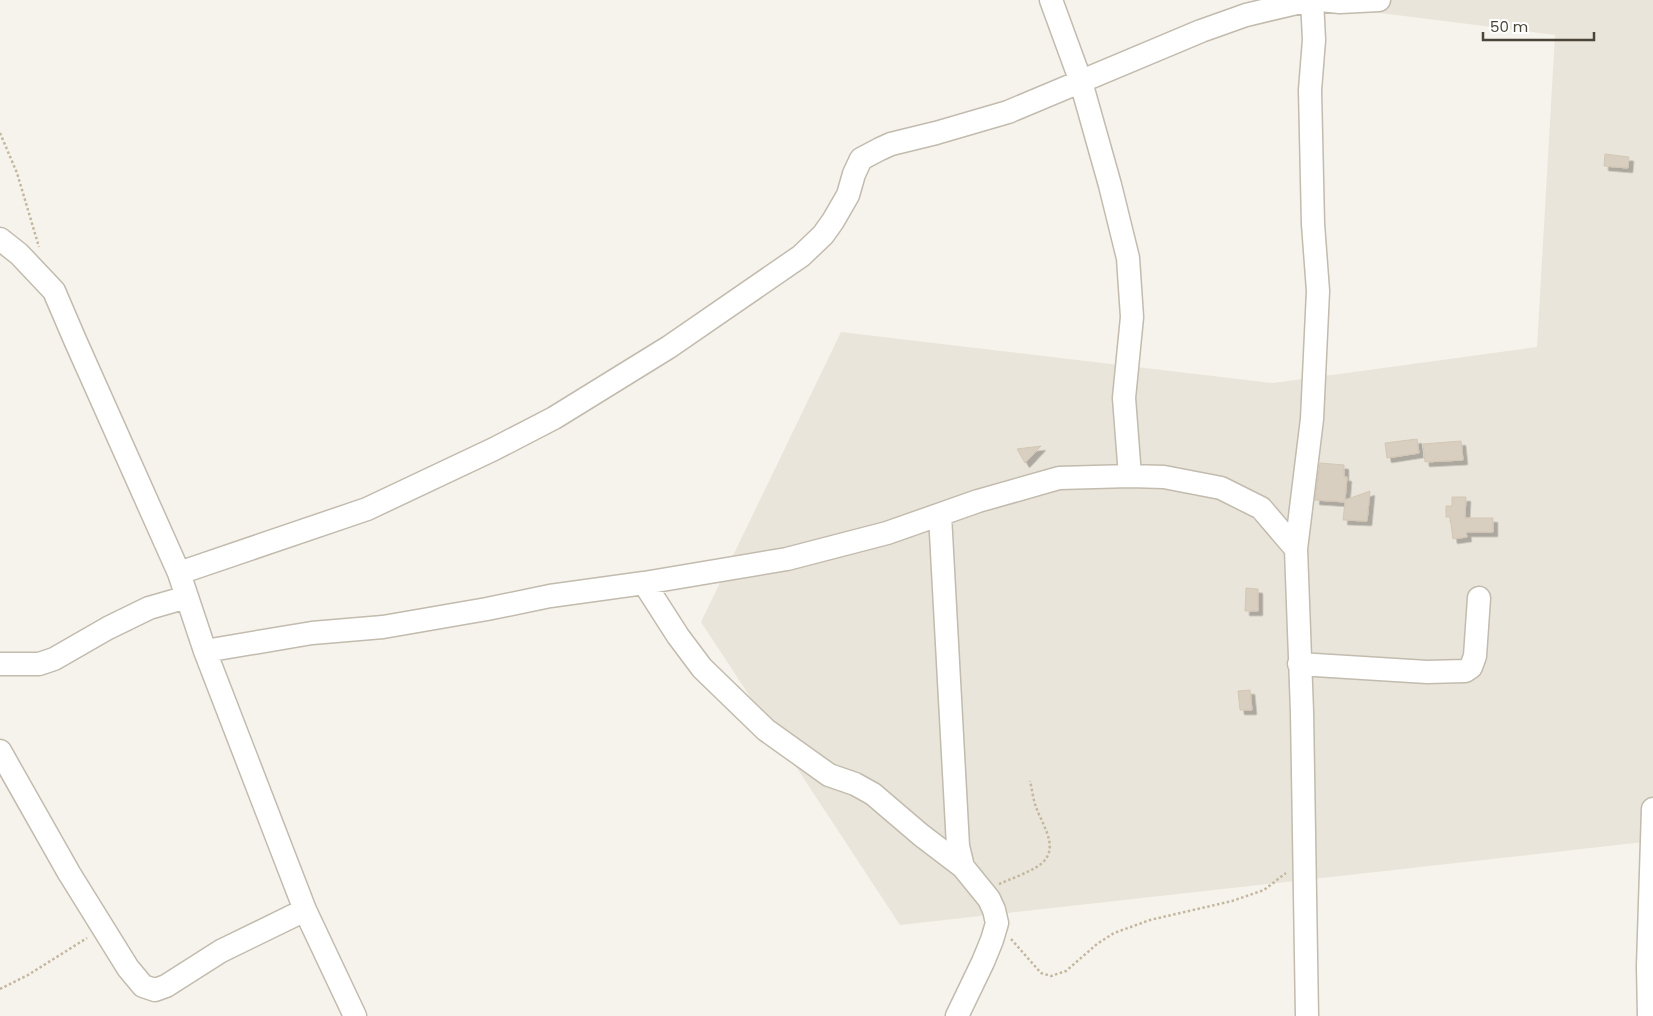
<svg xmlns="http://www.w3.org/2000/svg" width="1653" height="1016" viewBox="0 0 1653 1016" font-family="Poppins,sans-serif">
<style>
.residential{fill:#eae5da}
.building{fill:#d8cfc1;stroke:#d3c7b4;filter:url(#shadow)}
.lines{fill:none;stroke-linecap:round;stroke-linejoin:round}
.minor-casing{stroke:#c2bbae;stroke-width:25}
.path{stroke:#c4b79f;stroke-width:2.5;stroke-dasharray:2.5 2.5;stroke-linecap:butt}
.minor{stroke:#fff;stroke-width:22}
</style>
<defs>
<filter id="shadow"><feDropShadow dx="4.5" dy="4.5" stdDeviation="0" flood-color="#0004"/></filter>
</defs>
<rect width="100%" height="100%" fill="#f6f3ec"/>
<path class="residential" d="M1276,0h377v841l-753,84 -199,-303 140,-290 432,51 264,-36 18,-312z"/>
<path class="building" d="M1605,154l24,3 -1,11 -24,-2z
M1417,439l2,14 -32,5 -2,-15z
M1461,441l2,19 -38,2 -2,-18z
M1041,446l-16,17 -8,-14z
M1320,463l24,2v12h3l-2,23 25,-9 -3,30 -24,-1 2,-18 -30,-2z
M1452,497h14l-1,21h28v14h-27l1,5 -14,2 -3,-22h-4v-11h6z
M1246,588l12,1v22h-13z
M1250,690l2,20h-12l-2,-19z"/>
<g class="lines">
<g class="minor-casing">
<path id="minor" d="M1051,0l30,82 29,103 18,73 4,59 -8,81 6,78
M1320,0l20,2 39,-2
M0,239l19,15 35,37 21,49 104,233 26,78 100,259 50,106
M940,515l18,331 5,21 26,32 5,11 3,13 -5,17 -9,22 -26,54
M179,573l188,-64 127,-60 60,-31 115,-71 132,-91 22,-21 10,-14 15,-26 6,-21 7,-15 19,-10 11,-5 45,-11 72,-21 193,-81 45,-16 63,-15
M644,583l34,53 24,32 64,62 63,45 26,9 18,10 48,41 42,32
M205,651l107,-18 71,-6 104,-18 63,-13 94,-13 143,-24 100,-26 91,-32 81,-23 71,-2 34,1 57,11 40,20 35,41
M0,664h39l15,-5 54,-31 41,-20 38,-11
M1299,664l128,8 38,-1 6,-4 4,-11 4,-58
M0,751l69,122 59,95 15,18 12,4 11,-4 55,-35 84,-41
M1307,1016l-5,-304 -6,-163 16,-130 6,-128 -5,-67 -3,-134 4,-50 -2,-40
M1649,1016l-1,-50 5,-157"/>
</g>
<path class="path" d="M0,133l17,40 22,74
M999,884c12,-5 25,-10 36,-16 28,-16 9,-39 1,-61 -3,-8 -4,-18 -6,-26
M1011,939l30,34 10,3 15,-5 31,-27 17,-11 36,-13 82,-19 32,-11 22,-17
M0,989l28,-14 59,-37"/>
<use href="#minor" class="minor"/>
</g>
<path d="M1483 32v8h111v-8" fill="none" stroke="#4b4439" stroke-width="2.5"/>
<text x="1490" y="32" font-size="15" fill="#4b4439" stroke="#ffffff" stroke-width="4" paint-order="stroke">50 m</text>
</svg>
